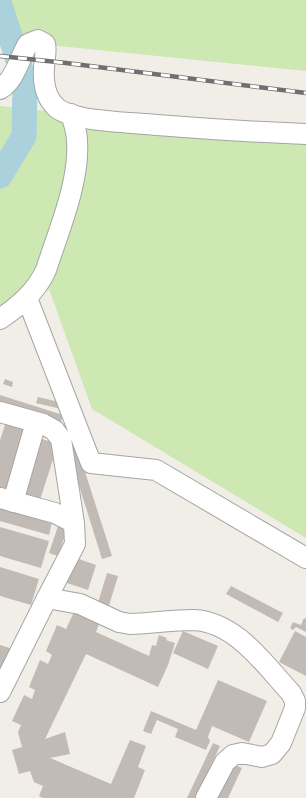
<svg xmlns="http://www.w3.org/2000/svg" width="306" height="798" viewBox="0 0 306 798" font-family="Commissioner,sans-serif">
<style>
.grass{fill:#cde8b2}
.lines{fill:none;stroke-linecap:round;stroke-linejoin:round}
.river{stroke:#abd1dc;stroke-width:25}
.building{fill:#c2bab5}
.minor-casing{stroke:#a5a5a5;stroke-width:22}
.minor{stroke:#fff;stroke-width:20}
.rail-casing{stroke:#6f6f6f;stroke-width:4.5}
.rail{stroke:#fff;stroke-width:3;stroke-dasharray:9;stroke-linecap:butt}
</style>
<rect width="100%" height="100%" fill="#f1eee8"/>
<path class="grass" d="M0,0h306v71l-306,-31z
M0,106l306,33v399l-214,-129 -43,-120 -49,34z"/>
<g class="lines">
<path class="river" d="M0,5l25,77 -1,54 -24,40"/>
</g>
<path class="building" d="M5,379l8,3 -1,5 -9,-3z
M0,395l63,20 -3,9 -60,-19z
M38,397l25,6 -2,6 -25,-6z
M7,419l19,6 -20,66 -6,-2v-49z
M71,428l41,128 -10,3 -40,-128z
M39,438l19,6 -19,59 -19,-5z
M0,506l52,16 -3,13 -49,-14z
M58,526l9,3 -9,27 -9,-3z
M0,527l49,14 -8,27 -41,-12z
M76,558l20,7 -8,25 -21,-7z
M0,567l39,12 -8,26 -31,-9z
M107,573l11,3 -10,33 -11,-3z
M231,586l52,27 -5,9 -52,-28z
M74,612l25,12 -3,8 53,24 3,-11 4,1 3,-11 8,3 -1,2 9,3 -7,22 -10,22 -72,-33 -41,85 20,-7 5,22 -20,4 61,26 19,-44 16,6 -8,21 7,3 -11,28h-91l-4,-2 4,-10 -9,-4 -4,-11 -11,3 -7,-24 10,-3 -4,-15 3,-7 -9,-4 12,-26 8,4 3,-9 -6,-3 11,-27 8,4 4,-9 -6,-4 11,-26 9,4z
M304,618l2,1v13l-10,-5 -3,3 -3,-2 3,-6 8,3z
M183,631l35,15 -10,23 -35,-16z
M295,631l11,6v39l-27,-14z
M0,645l10,3 -10,27z
M218,680l49,21 -18,41 -37,-16 -4,11 2,4 -4,9 -31,-13 3,-8 -21,-9 -6,14 -8,-3 8,-20 45,19z
M213,743l7,3 -24,52h-9z
M230,763l12,5 -14,30h-14z"/>
<g class="lines">
<g class="minor-casing">
<path id="minor" d="M0,89c15,-9 19,-30 28,-45l10,-4 7,4c2,8 -1,15 -1,24 -1,12 1,28 10,37 6,8 21,11 30,13 24,4 49,5 73,7 50,4 99,7 149,9
M27,298l64,165 65,7 150,88
M0,319c19,-13 36,-27 46,-49 12,-38 34,-88 31,-129 0,-9 -3,-18 -6,-27
M0,412l43,12 11,6 7,9 13,84
M0,498l55,15 19,10 1,21 -28,54 -47,94
M13,502l23,-80
M47,598l33,6 39,18 11,2c21,-1 43,-4 64,-4 42,2 71,45 97,73l4,8v7l-14,35 -9,11 -10,3 -20,-4 -9,2 -8,7 -19,36"/>
</g>
<use href="#minor" class="minor"/>
<g class="rail-casing">
<path id="rail" d="M0,56l66,7 240,30"/>
</g>
<use href="#rail" class="rail"/>
</g>
</svg>
